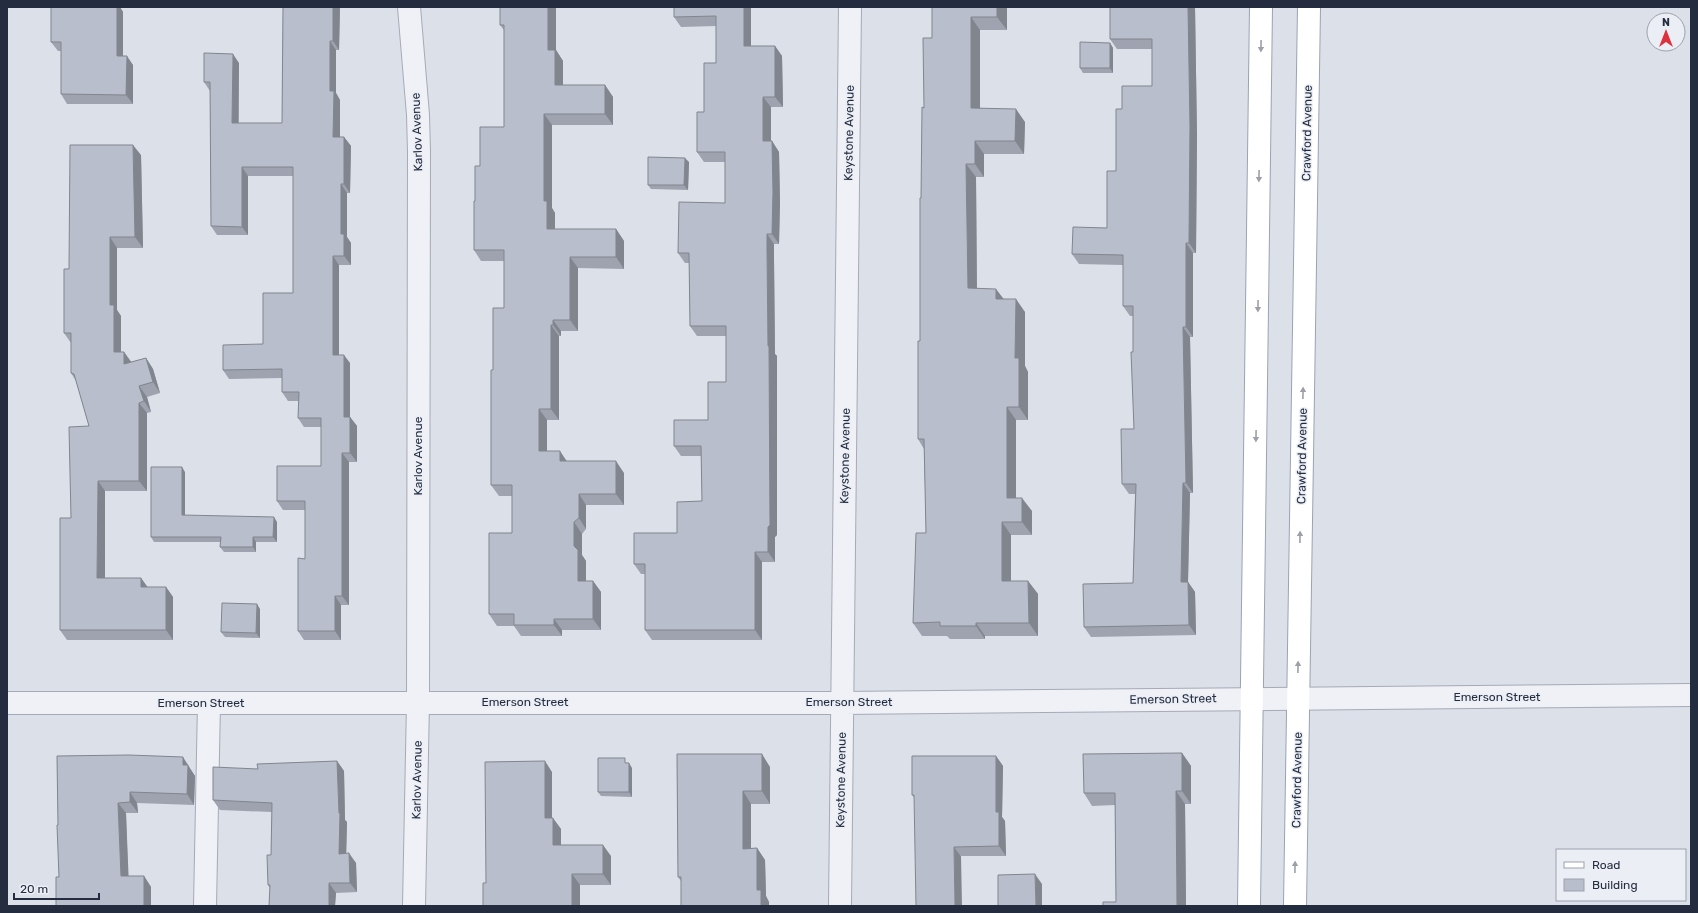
<svg xmlns="http://www.w3.org/2000/svg" width="1698" height="913" viewBox="0 0 1698 913" font-family="Rubik,sans-serif">
<style>
.lines{fill:none;stroke-linecap:round;stroke-linejoin:round}
.minor-casing{stroke:#a5aab6;stroke-width:24}
.major-casing{stroke:#9aa3b5;stroke-width:24}
.minor{stroke:#eff1f6;stroke-width:22}
.major{stroke:#fff;stroke-width:22}
.wall{fill:#9ea3af}
.shaded-wall{fill:#81858e}
.building{fill:#b8becb;stroke:#81858e}
.oneway{fill:#9ca0a9}
.labels{text-anchor:middle;dominant-baseline:central;stroke-width:3;stroke-linejoin:round;paint-order:stroke}
.street-label{font-size:12px;fill:#242c40;stroke:#ebeff5}
</style>
<rect width="100%" height="100%" fill="#dce0e8"/>
<g class="lines">
<g class="minor-casing">
<path id="minor" d="M409,7l9,108 1,37 -1,550 -4,204
M7,703h835l849,-8
M205,906l4,-203
M840,906l10,-899"/>
</g>
<g class="major-casing">
<path id="major" d="M1249,906l12,-899
M1295,906l14,-899"/>
</g>
<use href="#minor" class="minor"/>
<use href="#major" class="major"/>
</g>
<path class="wall" d="M51,7h69l3,5v44l10,9v39h-66l-6,-10v-43h-3l-7,-9z
M283,7h57l-1,43h-3v43l4,7v37h4l7,9 -1,47h-3v44l4,6v22h-12v90l11,8v54l7,9v36h-8v143h-8v35h-37l-6,-9 7,-72v-49h-22l-6,-9 44,-35v-39h-17l-6,-9 1,-17h-11l-6,-9v-14l-53,1 -6,-9 40,-26 30,-51v-117h-45v59h-31l-6,-9 -1,-135 -6,-9 35,-19v60h43z
M556,7v43l7,11v24h42l8,12v28h-61v83l3,5v16h61l8,12v28l-46,-1v63h-17v5h-2v84h-12v31l20,10 57,12v32h-38v24l-4,5v21l4,6v20h7l8,11v38h-39v6h-41l-7,-10h-17l-8,-12 23,-81v-37h-13l-8,-11 2,-115 11,-62v-47h-23l-7,-11 1,-49 5,-35 24,-39v-97l-4,-5z
M674,7h104v1h-27v38h24l7,10 1,51h-12v34h1l7,11 1,50 -1,42h-5v15l1,95 2,2v179l-2,2v25h-13v78h-110l-7,-10v-56h-4l-7,-10 43,-31 25,-32 -1,-45h-20l-7,-10 34,-26 18,-38v-46h-29l-7,-10 -1,-63h-4l-7,-10 47,-50v-41h-21l-7,-10 7,-40 12,-49v-37l-35,1 -7,-10z
M932,7h75v23h-27v78l45,14 -1,32h-40v23h-8l1,111 26,11 22,13v54l3,6v48h-12v78l16,13v24h-21v46h17l10,13v42h-53v3h-35l-3,-3h-25l-9,-13 13,-90 -2,-84 -6,-10 2,-98 1,-143 3,-90 8,-70z
M1110,7h85l2,129 -1,117h-3v84h-3l3,156h-3l-2,89 7,10 1,43 -105,2 -7,-10 49,-44 2,-89h-6l-7,-10 12,-55 -1,-113h-3l-7,-10v-41l-44,-1 -7,-10 35,-26 9,-57 6,-62 30,-23v-37h-35l-7,-10z
M1110,43l3,5v25h-30l-3,-5z
M141,155l2,93h-26v62l4,6v36h3l7,10 15,-4 7,11 7,24 -13,4 4,15 -4,1v78h-42v87h36l6,9h19l7,10v43h-106l-7,-10 11,-112 18,-92 -13,-45 -5,-8v-30l-7,-10 5,-64z
M689,162l-1,28 -37,-1 -3,-4z
M185,472v44l92,6v20h-21v10h-32l-4,-5v-5h-66l-3,-5z
M260,609v29l-35,-1 -4,-5z
M1182,753l9,13v38h-6l1,102h-83l13,-4 -1,-97 -23,1 -8,-13z
M677,754l93,13v37h-19v44h6l8,12 1,36 3,6 -88,-21 -3,-4z
M57,756l133,12v1l5,7 -1,29 -57,-2 1,10h-12l2,63h16l7,11v19h-95l3,-29z
M996,756l7,10 -1,51 3,4 1,35h-45l-49,-61z
M337,761l7,10 1,49 2,2 -1,31 10,10 1,29 -21,1 -1,13h-66l1,-18 -2,-3 3,-30 1,-43 -52,-2 -7,-10 45,-31z
M632,768v29l-31,-1 -3,-4z
M552,772v46l9,11v16l50,11v29h-31v21h-97l3,-23z"/>
<path class="shaded-wall" d="M117,7h3l3,5v53l-6,-9z
M333,7h7l-1,43 -6,-9z
M548,7h8v43l7,11v36l-8,-12 -7,-35z
M744,7h6l1,1v48l-7,-10z
M997,7h10v23l-10,-13z
M1188,7h7l2,129 -1,117 -7,-10z
M971,17l9,13v91l-9,-13z
M330,41l6,9v43l4,7v46l-7,-9 -3,-46z
M1110,43l3,5v25l-3,-5z
M775,46l7,10 1,51 -8,-10z
M233,54l6,9 -1,69 -6,-9z
M127,56l6,9v39l-7,-9z
M605,85l8,12v28l-8,-11z
M763,97l8,10v45l-8,-11z
M1016,109l9,13 -1,32 -9,-13z
M544,114l8,11v83l3,5v27l-8,-11 -3,-28z
M344,137l7,9 -1,47 -6,-9z
M772,141l7,11 1,50 -1,42 -7,-10z
M975,141l9,13v23l-9,-13z
M133,145l8,10 2,93 -8,-11z
M685,158l4,4 -1,28 -4,-5z
M966,164l10,13 1,125 -9,-14z
M242,167l6,9v59l-6,-8z
M341,184l6,9v44l4,6v22l-7,-9 -3,-22z
M616,229l8,12v28l-8,-12z
M767,234l7,10v15l1,95 2,2v179l-2,2v25l-7,-10v-206l-1,-97z
M110,237l7,11v62l4,6v46l-7,-10 -4,-47z
M1186,243l7,10v84l-7,-10z
M333,256l6,9v98l-6,-8z
M570,257l8,11v63l-8,-11z
M996,289l10,13 -10,-3z
M1016,299l9,13v54l3,6v48l-9,-13 -4,-49z
M553,320l8,11v5l-8,-11z
M551,325l8,11v84l-8,-11z
M1183,327l7,10 3,156 -7,-10z
M124,352l8,11 -8,1z
M344,355l6,8v63l-6,-9z
M146,358l7,11 7,24 -7,-11z
M139,386l8,11 4,15 -7,-11z
M139,403l8,10v78l-8,-10z
M1007,407l9,13v91l-9,-13z
M539,409l8,11v43l-8,-12z
M350,417l7,9v36l-7,-9z
M560,451l8,12 -8,-2z
M342,453l7,9v143l-7,-9z
M616,461l8,12v32l-8,-11z
M182,467l3,5v48l-3,-5z
M98,481l7,10v98l-8,-11z
M1183,483l7,10 -2,89 7,10 1,43 -7,-10 -8,-43z
M579,494l7,11v24l-7,-11z
M1022,498l10,13v24l-10,-13z
M274,517l3,5v20l-4,-5z
M574,522l8,12v21l4,6v31l-8,-11 -4,-35z
M1002,522l9,13v59l-9,-13z
M253,537l3,5v10l-3,-5z
M755,552l7,10v78l-7,-10z
M141,578l8,11 -8,-2z
M593,581l8,11v38l-8,-11z
M1028,581l10,13v42l-9,-13z
M166,587l7,10v43l-7,-10z
M335,596l6,9v35l-6,-9z
M257,604l3,5v29l-4,-5z
M554,619l8,11v6l-8,-11z
M976,623l9,13v3l-9,-13z
M1182,753l9,13v38l-9,-13z
M762,754l8,13v37l-8,-13z
M996,756l7,10 -1,51 3,4 1,35 -7,-10 -3,-34z
M183,757l12,19 -1,29 -7,-11 -4,-29z
M337,761l7,10 1,49 2,2 -1,41 -7,-9v-41z
M545,761l7,11v57l-7,-11z
M629,763l3,5v29l-3,-5z
M743,791l8,13v57l-8,-12z
M1176,791l9,13 1,102h-9z
M130,792l7,11 1,10 -8,-11z
M118,803l8,10 3,74 -8,-11z
M553,818l8,11v27l-8,-11z
M603,845l8,11v29l-8,-11z
M954,847l7,9 1,50h-7z
M757,848l8,12 1,36 3,6v4h-8l-4,-16z
M349,853l7,10 1,29 -7,-9z
M572,874l8,11v21h-8z
M1035,874l7,10v22h-6z
M144,876l7,11v19h-7z
M329,883l7,10 -1,13h-6z"/>
<path class="building" d="M51,7h66v49h10l-1,39 -65,-1v-52h-10z
M283,7h50v34h-3v50h4l-1,46h11v47h-3v50h3v22h-11v99h11v62h6v36h-8v143h-7v35h-37v-73l7,1v-58h-28v-35h44v-48h-23l1,-26h-17v-23l-59,1v-25l40,-1v-51h30v-126h-51v60l-31,-1 -1,-144h-6v-29l29,1 -1,69h50z
M500,7h48v43h7v35h50v29h-61v87h3v28h69v28h-46v63h-17v5h-2v84h-12v42h21v10h56v33h-37v24l-5,4v24l4,4v31h15v38h-39v6h-40v-11h-25v-81h23v-48h-21v-115h2v-62h11v-58h-30v-49h1v-35h5v-39h24v-102h-4z
M674,7h70v39h31v51h-12v44h9l1,51 -1,42h-5v15l1,97h1l1,179 -2,2v25h-13v78h-110v-66h-11v-31h43v-31l25,-1 -1,-55h-27v-26h34v-38h18v-56h-36l-1,-73h-11l1,-51 46,1v-51h-28v-40h7v-49h12v-47l-42,1z
M932,7h65v10h-26v91l45,1 -1,32h-40v23h-9l2,124 28,1v10h20l-1,59h4v49h-12v91h15v24h-20v59h26l1,42h-53v3h-36v-4l-27,1 3,-90h10l-2,-94h-6v-98h2v-143h1l1,-91 2,1 -1,-70h9z
M1110,7h78l2,119 -1,117h-3v84h-3l3,156h-3l-2,99h7l1,43 -105,2 -1,-43 50,-1 3,-99h-14l-1,-55h13l-3,-77h2v-46h-10v-51l-51,-1 1,-27 34,1v-57h9v-62h6v-23h30v-47h-42z
M1080,42l30,1v25h-30z
M70,145h63l2,92h-25v68h4v47h10v12l22,-6 7,24 -14,4 5,15 -5,2v78h-41l-1,97h44v9h25v43h-106v-112h11l-2,-91 20,-1 -15,-52 -3,-1v-40h-7v-64h5z
M648,157l37,1 -1,27h-36z
M151,467h31v48l92,2 -1,20h-20v10h-33l1,-10h-70z
M222,603l35,1 -1,29 -35,-1z
M1182,753v38h-6l1,115h-74v-4h13l-1,-109h-31l-1,-39z
M677,754h85v37h-19v58l14,-1v42h4v16h-80v-29h-3z
M129,755l54,2v8h5l-1,29 -57,-2v10l-12,1 3,73h23v30h-88v-29h3l-2,-52h1l-1,-69z
M912,756h84v56h3v34l-45,1 1,59h-39l-2,-111h-2z
M598,758h27v5h4v29h-31z
M337,761l2,52h1l-1,41 10,-1 1,30h-21v23h-60l1,-21h-2l-1,-30h4l1,-52 -59,-3v-33l45,2 -1,-5z
M545,761v57h8v27h50v29h-31v32h-89v-23h3l-1,-121z
M1035,874l1,32h-38v-31z"/>
<defs><path id="oneway-solid" d="M-6-.8H1V-3.2L6.5 0L1 3.2V.8H-6Z"/></defs>
<g class="oneway">
<use href="#oneway-solid" transform="translate(1261 46) rotate(91)"/>
<use href="#oneway-solid" transform="translate(1259 176) rotate(91)"/>
<use href="#oneway-solid" transform="translate(1258 306) rotate(91)"/>
<use href="#oneway-solid" transform="translate(1303 393) rotate(-89)"/>
<use href="#oneway-solid" transform="translate(1256 436) rotate(91)"/>
<use href="#oneway-solid" transform="translate(1300 537) rotate(-89)"/>
<use href="#oneway-solid" transform="translate(1298 667) rotate(-89)"/>
<use href="#oneway-solid" transform="translate(1295 867) rotate(-89)"/>
</g>
<g class="labels">
<g class="street-label">
<text transform="translate(417 132) rotate(-92)">Karlov Avenue</text>
<text transform="translate(849 133) rotate(-89)">Keystone Avenue</text>
<text transform="translate(1307 133) rotate(-89)">Crawford Avenue</text>
<text transform="translate(418 456) rotate(-90)">Karlov Avenue</text>
<text transform="translate(845 456) rotate(-89)">Keystone Avenue</text>
<text transform="translate(1302 456) rotate(-89)">Crawford Avenue</text>
<text x="1497" y="697">Emerson Street</text>
<text transform="translate(1173 699) rotate(-1)">Emerson Street</text>
<text x="525" y="702">Emerson Street</text>
<text x="849" y="702">Emerson Street</text>
<text x="201" y="703">Emerson Street</text>
<text transform="translate(417 780) rotate(-89)">Karlov Avenue</text>
<text transform="translate(841 780) rotate(-89)">Keystone Avenue</text>
<text transform="translate(1297 780) rotate(-89)">Crawford Avenue</text>
</g>
</g>
<rect width="1698" height="913" fill="none" stroke="#242c40" stroke-width="16"/>
<rect x="1556" y="849" width="130" height="52" fill="#ebeff5" stroke="#9ba1ad"/>
<rect x="1564" y="862" width="20" height="6" fill="#ffffff" stroke="#9ba1ad"/>
<text x="1592" y="869" font-size="12" fill="#242c40">Road</text>
<rect x="1564" y="879" width="20" height="12" fill="#b8becb" stroke="#9ba1ad"/>
<text x="1592" y="889" font-size="12" fill="#242c40">Building</text>
<g transform="translate(1666 32)"><circle r="19" fill="#ebeff5" stroke="#9ba1ad"/>
<path d="M0-3L7 15L0 10L-7 15Z" fill="#dc313e"/>
<text y="-6" font-size="11" font-weight="bold" text-anchor="middle" fill="#242c40">N</text>
</g>
<path d="M14 893v6h85v-6" fill="none" stroke="#242c40" stroke-width="2"/>
<text x="20" y="893" font-size="12" fill="#242c40" stroke="#ebeff5" stroke-width="3" paint-order="stroke">20 m</text>
</svg>
